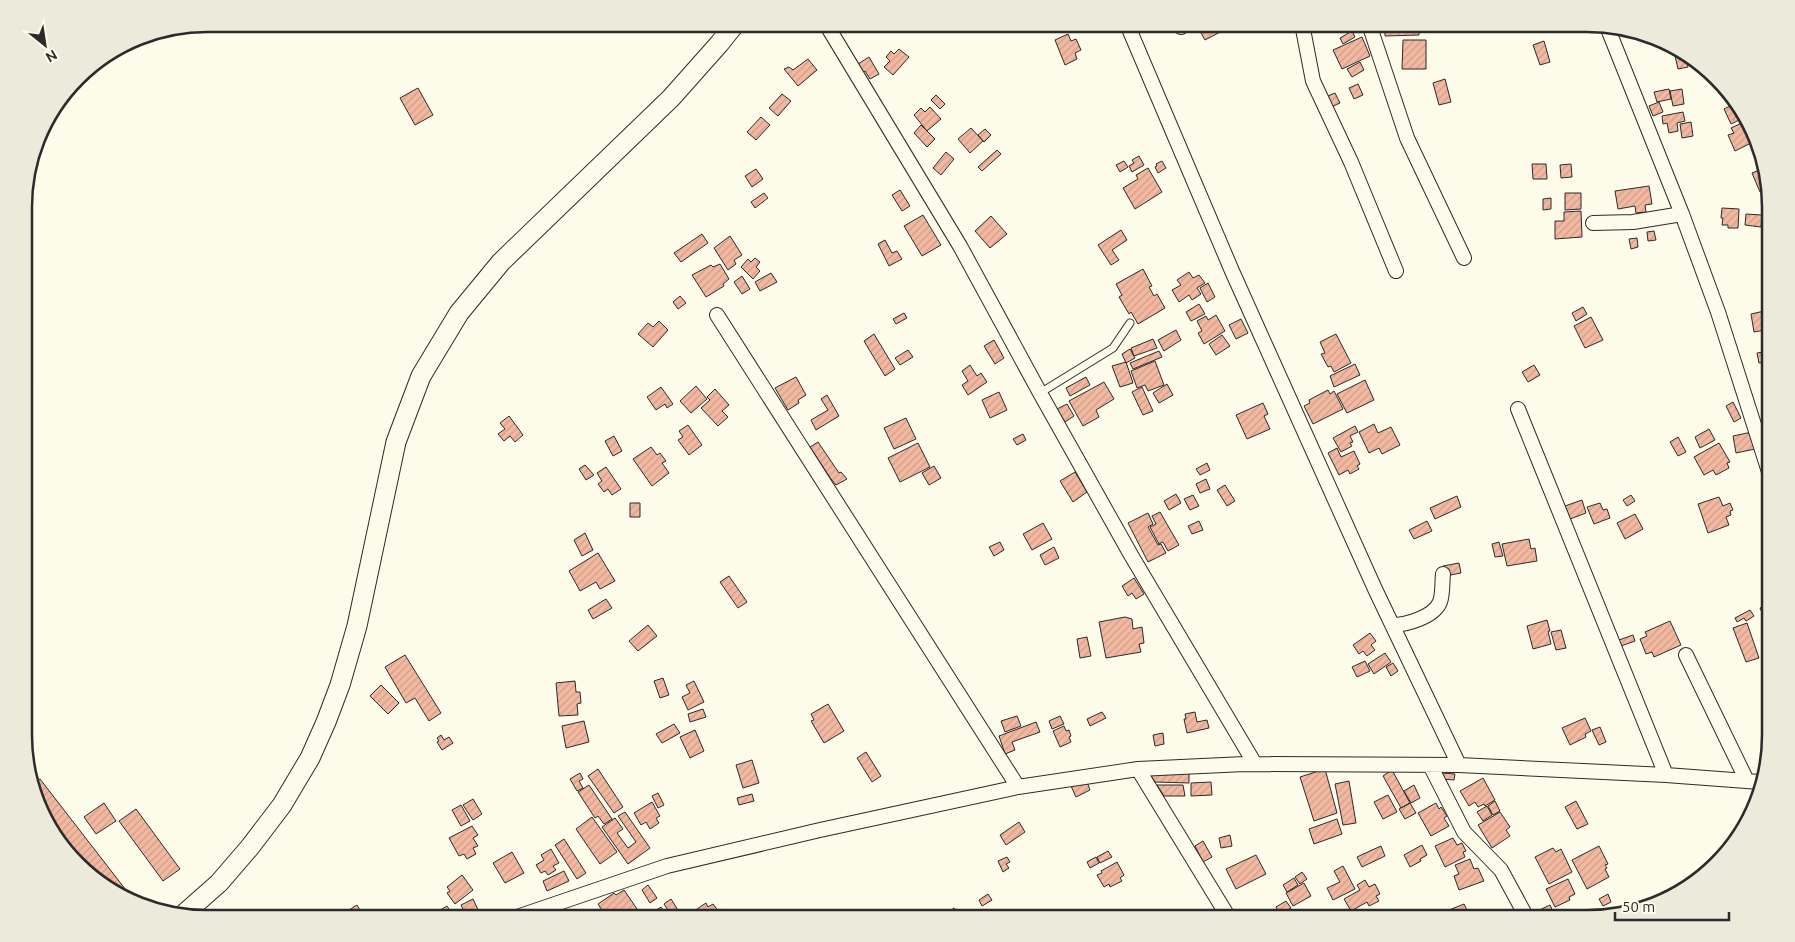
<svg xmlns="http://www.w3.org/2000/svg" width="1795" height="942" viewBox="0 0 1795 942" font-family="Ubuntu,sans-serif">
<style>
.building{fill:url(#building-hatch);stroke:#2b2b2b}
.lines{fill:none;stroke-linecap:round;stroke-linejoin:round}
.service-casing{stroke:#2b2b2b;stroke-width:9}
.minor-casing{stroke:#2b2b2b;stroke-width:16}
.secondary-casing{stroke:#2b2b2b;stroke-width:21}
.service{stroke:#fdfbea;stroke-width:7}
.minor{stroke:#fdfbea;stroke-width:14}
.secondary{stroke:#fdfbea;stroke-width:19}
.rim{fill:none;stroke:#2b2b2b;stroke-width:2.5}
</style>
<defs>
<pattern id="building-hatch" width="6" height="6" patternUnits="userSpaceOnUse" patternTransform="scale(1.25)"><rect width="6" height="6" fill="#f2b8a0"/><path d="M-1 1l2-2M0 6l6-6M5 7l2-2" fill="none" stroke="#d09e8a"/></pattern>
</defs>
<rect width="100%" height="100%" fill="#fdfbea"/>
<path class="building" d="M1196,24h8l3,6 2,-1 -3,-5h17l3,5 -21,11z
M1385,24h34v11l-34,1z
M1352,31l3,6 -12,7 -3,-6z
M1068,34l3,7 5,-2 5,11 -6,3 2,6 -12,6 -10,-25z
M1362,37l8,19 -28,13 -9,-19z
M1403,40h23v29h-24z
M1544,41l6,21 -10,3 -7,-20z
M899,49l10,8 -16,18 -9,-8 6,-6 -4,-4 5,-6 3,3z
M1683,55l3,3 2,9 -10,2 -3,-13z
M869,57l10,17 -9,5 -5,-8 -5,3 -5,-8z
M808,59l9,11 -19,16 -14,-17 5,-2 4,3z
M1360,62l4,8 -12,7 -5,-8z
M1445,79l6,23 -12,3 -6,-22z
M1358,84l5,11 -9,4 -5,-11z
M418,88l15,27 -18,10 -15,-27z
M1669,89l2,10 -14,3 -3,-10z
M1682,89l2,15 -11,2 -3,-15z
M1335,93l5,10 -13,6 -4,-11z
M782,94l9,7 -13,15 -9,-8z
M936,95l9,9 -5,5 -9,-9z
M1659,102l4,10 -10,4 -4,-10z
M1734,104l7,15 -10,5 -7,-15z
M930,107l11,12 -14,12 -13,-16 7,-7 4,4z
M1683,112l2,9 -8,2 1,8 -9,2 -2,-10 -4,1 -1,-8z
M761,117l9,8 -14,15 -9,-8z
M1691,122l2,14 -11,2 -2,-14z
M1742,123l9,20 -16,8 -7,-16 6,-2 -3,-5z
M921,125l14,14 -8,8 -13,-14z
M971,128l12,13 -13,12 -12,-14z
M985,129l6,6 -7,7 -6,-7z
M997,150l4,4 -19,17 -4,-4z
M946,152l8,7 -13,16 -8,-7z
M1139,156l5,9 -12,7 -3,-6 5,-3 -2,-3z
M1124,161l4,6 -8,5 -4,-7z
M1162,161l4,7 -8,5 -3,-6 2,-1 -1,-2z
M1532,164h14l1,15h-14z
M1571,164l1,13 -11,1 -1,-13z
M1148,168l14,24 -27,17 -12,-21 15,-9 -2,-4z
M1764,168l6,16 -1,11 -3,-6 -6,3 -8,-19z
M756,169l7,10 -11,8 -7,-11z
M1649,186l3,18 -7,1 1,7 -10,1 -1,-7 -17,3 -3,-18z
M900,190l10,16 -8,5 -10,-16z
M764,193l4,5 -13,10 -4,-6z
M1565,193h16v16l-16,1z
M1551,198v11l-8,1v-11z
M1722,208l17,1 -1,19h-10v-3h-6l1,-7h-2z
M1581,211l1,26 -27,2v-18h9v-9z
M1746,214l16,1 -1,12 -16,-2z
M923,215l18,30 -19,11 -18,-30z
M991,216l16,18 -17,14 -15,-17z
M1121,230l6,10 -15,10 7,10 -8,5 -13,-20z
M1654,231l2,9 -8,1 -1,-9z
M702,234l6,9 -27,19 -7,-9z
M730,236l12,19 -8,5 2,4 -8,6 -14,-22z
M1637,238l1,9 -7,2 -2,-10z
M885,240l7,13 5,-2 5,8 -13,7 -11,-22z
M755,258l5,4 -4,5 4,4 -7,8 -12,-12 7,-8 3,3z
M720,264l9,15 -6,5 1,2 -18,11 -14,-22 19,-10 2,2z
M1143,269l9,17 -3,1 5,9 3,-2 8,14 -27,16 -7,-12 -2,2 -10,-17 3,-2 -6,-11z
M1189,272l4,6 6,-3 6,8 -8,5 4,6 -9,6 -3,-5 -10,7 -7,-12 9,-5 -4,-5z
M771,273l6,9 -17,9 -5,-9z
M742,276l8,13 -8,5 -8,-12z
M1208,283l7,14 -8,5 -7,-14z
M680,296l6,7 -8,6 -5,-7z
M1199,304l6,10 -14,7 -5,-9z
M1583,307l4,7 -11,7 -4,-8z
M1769,310l1,16 -5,1v3l-11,2 -3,-18z
M904,313l3,5 -11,6 -3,-5z
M1216,315l9,16 -21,13 -6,-11 4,-2 -5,-10 9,-5 2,4z
M1591,317l12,23 -18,8 -11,-22z
M1241,319l7,14 -12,6 -7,-14z
M659,321l9,9 -15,17 -15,-13 10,-11 5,4z
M1176,330l5,10 -17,11 -6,-11z
M874,334l21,35 -10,7 -21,-35z
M1336,334l15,29 -17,9 -3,-6 -3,1 -7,-13 4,-1 -5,-11z
M1222,335l8,11 -14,9 -7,-11z
M1153,339l4,9 -23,8 -3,-8z
M994,340l10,18 -9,6 -11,-18z
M1130,349l5,9 -9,5 -4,-9z
M908,350l5,7 -13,8 -5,-7z
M1159,351l3,6 -29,12 -3,-6z
M1770,351v11l-11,1 -2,-10z
M1155,361l9,24 -16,6 -3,-6 -8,3 -6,-17z
M1126,362l7,21 -13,4 -8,-21z
M1355,364l5,11 -26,12 -4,-11z
M970,365l7,11 4,-3 6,9 -19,13 -6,-10 6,-4 -6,-10z
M1534,365l6,10 -12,7 -6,-10z
M796,377l10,18 -8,5 1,3 -11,7 -13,-22z
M1086,377l4,8 -20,11 -4,-8z
M1365,380l9,20 -27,13 -10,-19z
M1104,382l10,17 -18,11 3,7 -16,9 -14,-25z
M1167,384l6,11 -14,8 -6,-10z
M696,386l11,13 -16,14 -11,-12z
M661,387l12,17 -6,4 -2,-4 -9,6 -9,-13z
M1142,387l11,24 -10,4 -11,-23z
M715,389l14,16 -7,6 6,6 -10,9 -17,-18 9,-8 -3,-3z
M1328,390l2,4 4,-3 9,18 -30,15 -9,-18 6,-3 -1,-3z
M999,392l8,18 -17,8 -8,-18z
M827,395l12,21 -23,14 -5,-10 17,-10 -7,-11z
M1733,402l8,16 -7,4 -8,-16z
M1263,403l5,11 -4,2 6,13 -23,10 -11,-24z
M1067,404l7,12 -9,6 -8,-13z
M509,416l14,19 -8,7 -5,-6 -6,5 -6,-7 7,-5 -5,-6z
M906,418l10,21 -22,10 -10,-21z
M1374,424l4,9 13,-6 9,18 -18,9 -3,-6 -10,5 -10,-21z
M688,425l14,20 -13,10 -11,-15 5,-3 -4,-6z
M1355,426l3,6 -8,4 3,6 -3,1 2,3 -11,6 -8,-14z
M1709,429l6,11 -15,8 -5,-11z
M1752,432l3,17 -19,4 -3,-17z
M1023,434l3,6 -9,5 -4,-6z
M614,436l8,15 -9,5 -8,-15z
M1678,437l8,15 -8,4 -8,-14z
M818,442l21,31 2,-1 6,7 -11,6 -5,-6 -21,-32z
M918,443l12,24 -30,15 -12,-24z
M1719,443l11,19 -3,1 2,5 -13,7 -3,-5 -9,5 -10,-18z
M651,447l6,8 3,-2 6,8 -4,2 7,10 -17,13 -19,-27z
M1337,448l4,9 13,-6 6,13 -3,2 2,3 -9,5 -2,-4 -9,5 -11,-22z
M1207,463l3,7 -10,5 -4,-6z
M585,465l9,10 -8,5 -7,-11z
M934,466l7,12 -12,7 -7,-12z
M606,467l15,22 -9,6 -4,-6 -4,3 -6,-8 4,-3 -5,-8z
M1075,472l12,20 -14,10 -13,-21z
M1206,479l4,10 -10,4 -4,-9z
M1225,485l10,16 -8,5 -10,-16z
M1176,494l5,9 -12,7 -5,-9z
M1193,495l6,11 -9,4 -6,-11z
M1631,495l4,6 -8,5 -4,-6z
M1457,496l4,11 -26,12 -5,-11z
M1719,497l4,9 7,-3 3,7 -3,1 1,4 -5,2 3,8 -21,8 -10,-29z
M1582,500l4,13 -16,6 -5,-13z
M630,503h10v14h-10z
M1600,503l3,7 4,-1 3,9 -16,6 -7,-17z
M1160,512l19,33 -11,6 -5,-9 -4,2 -9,-17 6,-3 -4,-8z
M1148,513l5,11 -5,3 10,18 3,-1 5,9 -18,9 -20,-39z
M1635,514l8,15 -18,10 -8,-16z
M1199,521l4,9 -11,4 -4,-8z
M1427,521l5,10 -18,8 -5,-9z
M1043,523l9,16 -20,11 -9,-16z
M585,533l8,17 -11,6 -8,-16z
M1529,539l2,10 4,-1 2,13 -30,5 -5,-22z
M1000,542l4,8 -10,6 -5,-9z
M1499,542l4,14 -8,1 -3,-13z
M1054,547l5,11 -14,7 -5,-10z
M598,553l17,28 -15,8 -4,-7 -16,9 -11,-20z
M1459,563l2,10 -16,3 -2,-10z
M729,576l18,26 -9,6 -18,-26z
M1134,578l10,16 -8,5 -4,-6 -4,3 -6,-10z
M606,599l6,9 -19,11 -5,-9z
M1771,602v14l-6,3 -5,-11z
M1750,610l4,6 -8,5 -2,-3 -7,4 -2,-4z
M1125,617l7,2 1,10 9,-2 2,16 -5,1 2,8 -35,6 -7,-36z
M1547,620l3,11h-2l3,13 -18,5 -6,-23z
M1670,621l11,24 -27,12 -2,-5 -6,2 -6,-15 7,-3 -2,-4z
M1747,623l12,35 -13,4 -13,-34z
M648,625l9,11 -19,15 -9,-10z
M1561,630l5,18 -10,2 -5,-18z
M1370,633l6,8 -5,4 4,5 -8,6 -4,-5 -4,3 -6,-9z
M1633,635l2,6 -14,5 -2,-6z
M1087,637l4,19 -11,2 -3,-19z
M1385,653l6,9 -17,12 -6,-10z
M405,655l36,58 -12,8 -14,-23 -9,5 -21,-36z
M1365,661l5,10 -13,6 -5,-10z
M1393,663l5,8 -7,5 -5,-9z
M663,678l6,17 -9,3 -6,-17z
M575,681l1,11h4l1,11 -4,1 1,11 -19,1 -3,-33z
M694,681l10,21 -16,8 -6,-13 8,-4 -4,-8z
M381,685l18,18 -11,11 -18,-18z
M828,704l16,27 -20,12 -13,-22 3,-1 -3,-6z
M703,709l3,8 -16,5 -2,-8z
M1102,712l4,6 -16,8 -3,-7z
M1195,712l2,10 10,-2 2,8 -22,5 -3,-14h2l-1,-5z
M1017,716l4,10 -16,6 -4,-11z
M1060,716l4,8 -12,5 -3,-8z
M1585,718l6,13 -6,3 1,3 -16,8 -8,-17z
M584,721l5,21 -23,6 -4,-22z
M1036,722l4,10 -28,10 3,8 -10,4 -6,-18z
M674,724l6,9 -18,10 -6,-9z
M1064,726l2,5 3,-1 2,6 -2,1 2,5 -11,5 -7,-16z
M1600,727l6,15 -7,3 -7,-15z
M695,730l9,21 -14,7 -10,-21z
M1163,733l1,11 -9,2 -2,-11z
M441,735l3,5 5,-3 4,6 -11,7 -5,-8 2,-1 -2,-3z
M866,752l15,24 -9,6 -15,-24z
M752,760l7,23 -16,5 -7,-23z
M598,769l25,38 -9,6 -26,-37z
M1325,769l12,44 -23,8 -14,-44z
M1392,770l18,33 -9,5 -18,-32z
M580,773l3,6 -4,2 4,7 -6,3 -7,-12z
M1189,773v10l-34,-1 -5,-8z
M1442,773l13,1 -1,6 -13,-1z
M1483,778l12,22 -10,6 -1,-2 -6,3 -3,-5 -6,4 -9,-15z
M40,779l89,115 -5,3 -69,-60 -20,-54z
M1086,779l4,11 -14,7 -5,-11z
M1349,781l7,42 -13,2 -8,-41z
M1211,782l1,13 -21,1v-13z
M589,785l23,34 -8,5 -6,-8 -3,2 -17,-26z
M1157,785h26l2,11h-21z
M1414,785l6,13 -9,5 -7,-12z
M658,793l6,12 -6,3 -6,-12z
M752,794l2,7 -15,4 -2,-7z
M1388,795l9,17 -14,7 -9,-17z
M473,799l9,15 -9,6 -10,-15z
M1495,801l5,10 -7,4 -5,-9z
M1576,801l12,23 -11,5 -12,-22z
M652,802l8,14 -4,2 3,5 -9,6 -4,-7 -5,3 -7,-12z
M104,803l12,18 -20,13 -12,-17z
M1410,803l6,10 -11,6 -6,-10z
M1436,803l3,6 2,-2 6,9 -3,2 5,8 -18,10 -13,-23z
M461,805l9,16 -9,5 -9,-16z
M1487,806l5,9 -9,6 -6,-9z
M136,809l44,60 -17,12 -44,-60z
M625,812l25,36 -22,16 -26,-37 13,-9 8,11 -6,4 11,15 8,-6 -18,-26z
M1500,812l10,15 -4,3 4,6 -18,12 -14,-23z
M592,817l25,35 -17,12 -24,-35z
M1337,819l5,15 -28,10 -5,-15z
M1019,822l6,10 -19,13 -6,-10z
M472,826l6,9 -5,3 5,8 -5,2 3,6 -9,5 -3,-5 -5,2 -10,-18z
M1230,835l2,11 -11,2 -2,-10z
M1453,838l4,7 5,-2 4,8 -3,1 2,5 -20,10 -10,-21z
M564,839l22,34 -9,6 -22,-34z
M1203,841l9,16 -9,5 -8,-16z
M1422,845l5,10 -7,4 1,2 -11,6 -6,-12z
M1381,846l4,10 -23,11 -5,-10z
M1599,846l9,18 -3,1 2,3 -2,1 4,8 -22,12 -15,-29z
M1553,848l3,4 5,-3 11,23 -23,12 -14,-27z
M551,849l8,14 -6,3 3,4 -8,5 -3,-4 -4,2 -5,-8 8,-5 -3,-5z
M1108,851l4,6 -12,6 -3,-6z
M512,852l12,21 -19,10 -12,-20z
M1256,855l10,19 -30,15 -10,-20z
M1007,857l3,5 -4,2 3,4 -6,4 -5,-11z
M1096,857l3,6 -9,5 -3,-6z
M1470,859l4,10 4,-1 6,13 -25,9 -5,-14 5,-2 -4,-9z
M1117,862l7,13 -4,3 2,3 -12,6 -1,-3 -5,3 -7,-12 5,-2 -1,-2z
M1343,866l12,23 -22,11 -6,-12 13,-6 -6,-11z
M564,871l5,10 -22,10 -4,-10z
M1302,872l5,7 -7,5 -5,-7z
M462,875l11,15 -18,14 -8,-11 3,-2 -3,-4z
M1294,878l4,7 -11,7 -4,-7z
M1568,879l7,15 -6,3 1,3 -15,7 -9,-18z
M1365,880l4,7 6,-3 5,10 -4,2 3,5 -10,5 -2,-4 -16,9 -7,-12 16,-9 -3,-5z
M1304,883l7,13 -18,10 -7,-13z
M648,885l9,13 -7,5 -8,-13z
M624,890l13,19 -14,9h-16l-9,-14 16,-11 2,2z
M988,894l4,6 -10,6 -3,-6z
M1608,894l3,8 -8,4 -4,-7z
M473,899l6,13 -12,6 -6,-13z
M671,899l12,19h-10l-9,-14z
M1286,901l5,7 -11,7 -4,-8z
M706,903l2,4 5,-3 7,9 6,-4 7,9h-42l3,-1 -3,-4z
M1464,904l3,6 -8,3 2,5h-14l-3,-6z
M357,905l7,12 4,-3 3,4h-35z
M1550,905l6,13h-23l-2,-4z
M447,906l5,8 3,-2 4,6h-18l-4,-6z
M661,907l8,11h-25z
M954,908l6,8 5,-3 4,5h-20l-3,-4z"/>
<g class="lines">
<g class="service-casing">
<path id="service" d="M1040,393l73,-45 17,-25"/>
</g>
<g class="minor-casing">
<path id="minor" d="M826,24l134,222 80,147 91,162 124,209
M1127,24l105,247 143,318 84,176
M1179,24l2,3
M1302,24l11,57 38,81 45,109
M1369,24l38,114 57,120
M1608,29l74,185 36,98 53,166
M1593,223l40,-1 49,-8
M717,315l301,472
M1518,409l148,366
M1392,625c14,0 42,-8 48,-23 3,-8 2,-19 3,-28
M1686,655l61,126
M1430,765l34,67 37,38 26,48
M1138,769l91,149
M514,918l153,-52 153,-36 198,-43 120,-18 107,-5 214,1 207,10 94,7"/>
</g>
<g class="secondary-casing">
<path id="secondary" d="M185,913l34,-30 31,-36 32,-42 28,-47 16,-36 14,-37 17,-59 39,-184 25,-66 38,-63 42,-51 170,-164 48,-54 16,-20"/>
</g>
<use href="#service" class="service"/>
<use href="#minor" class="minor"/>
<use href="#secondary" class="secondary"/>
</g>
<path d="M0 0H1795V942H0ZM207 32H1587A175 175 0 0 1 1762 207V735A175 175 0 0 1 1587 910H207A175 175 0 0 1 32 735V207A175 175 0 0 1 207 32Z" fill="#eceadb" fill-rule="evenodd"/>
<path class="rim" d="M207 32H1587A175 175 0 0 1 1762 207V735A175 175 0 0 1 1587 910H207A175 175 0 0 1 32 735V207A175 175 0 0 1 207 32Z"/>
<g transform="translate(45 45) rotate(150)" stroke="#fdfbea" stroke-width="4" paint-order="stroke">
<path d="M0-4L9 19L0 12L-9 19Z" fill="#2b2b2b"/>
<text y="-8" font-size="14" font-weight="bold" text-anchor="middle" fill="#2b2b2b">N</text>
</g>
<path d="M1615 912v8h114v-8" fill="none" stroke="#2b2b2b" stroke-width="2.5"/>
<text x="1622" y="912" font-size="15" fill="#2b2b2b" stroke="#fdfbea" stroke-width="4" paint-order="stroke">50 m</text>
</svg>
